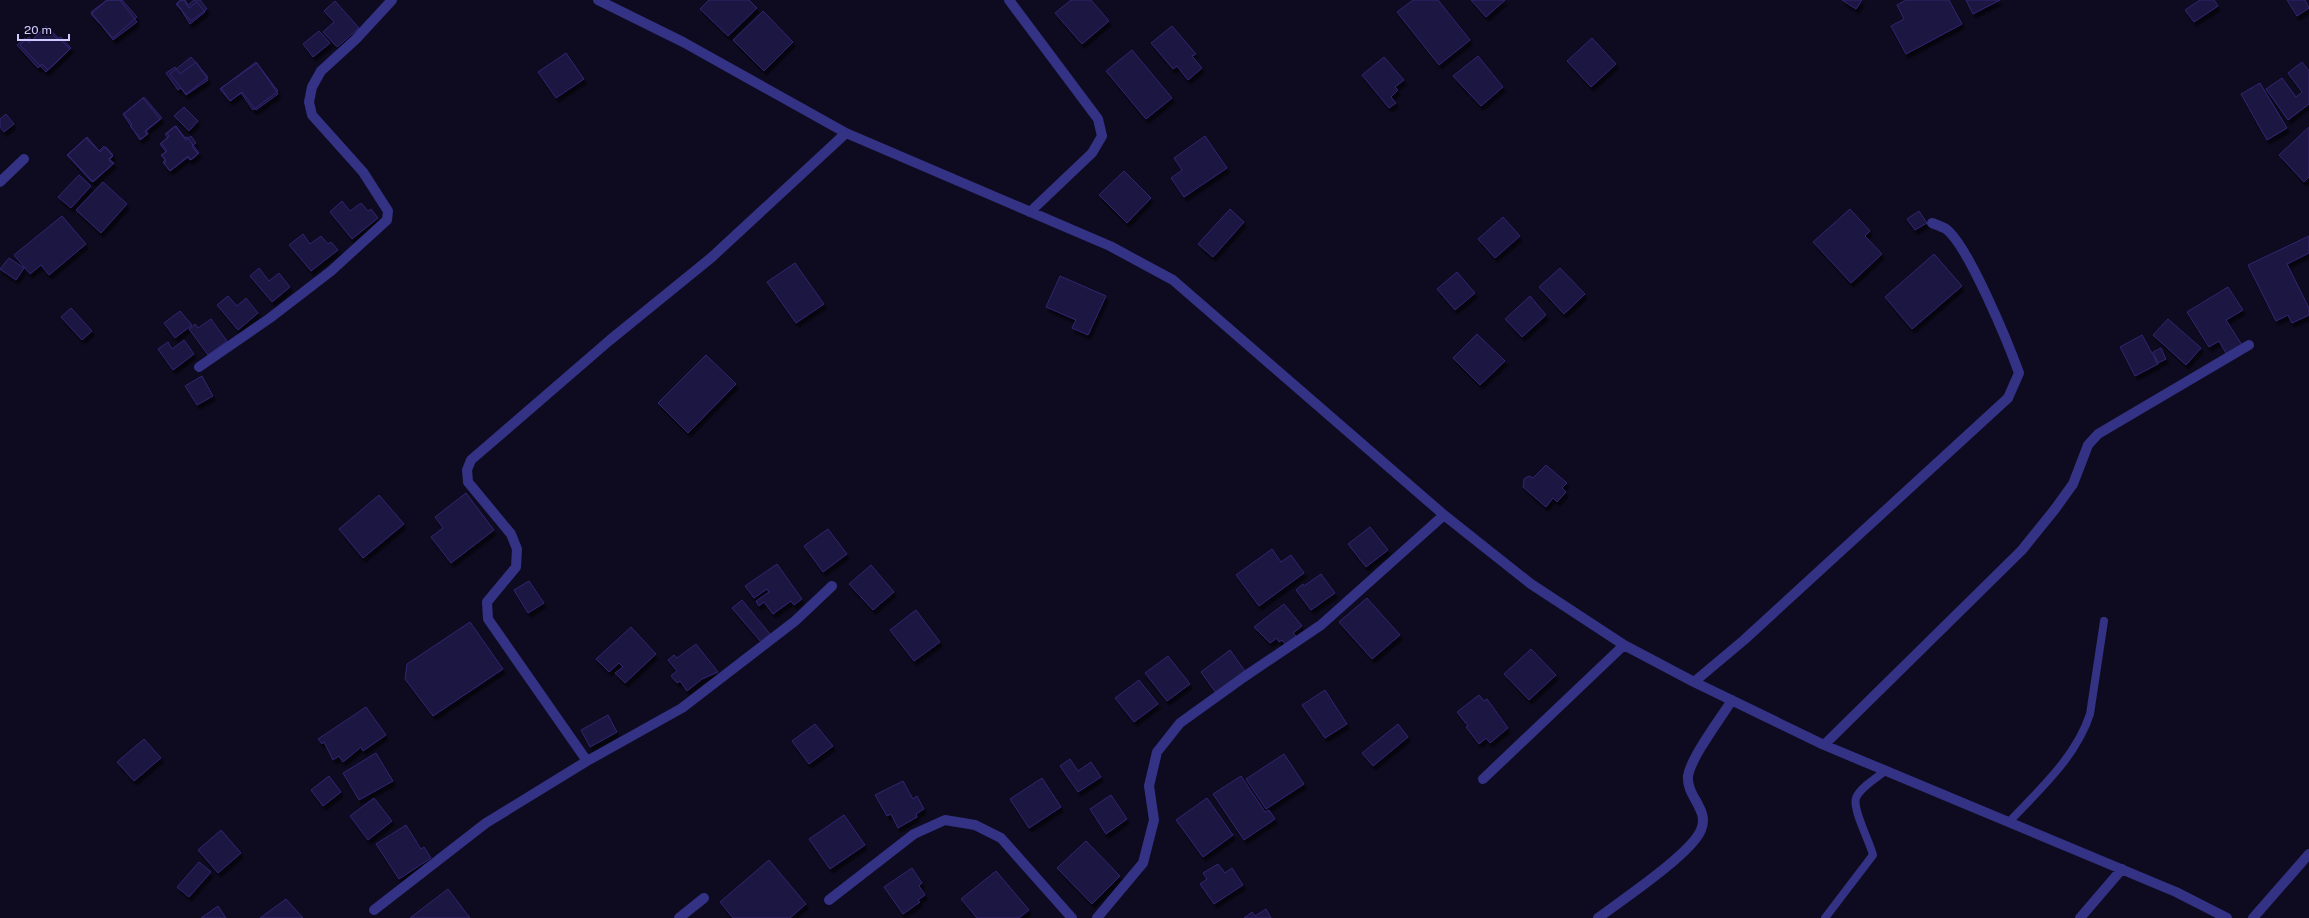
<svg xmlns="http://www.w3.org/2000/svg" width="2309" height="918" viewBox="0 0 2309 918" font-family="'Public Sans',sans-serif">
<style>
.building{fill:#1d1543;stroke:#322571;filter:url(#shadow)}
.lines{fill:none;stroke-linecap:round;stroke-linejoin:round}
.lane{stroke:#333284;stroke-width:8}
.street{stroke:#333284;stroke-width:10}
</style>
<defs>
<filter id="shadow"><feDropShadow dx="2.5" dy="4.5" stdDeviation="1" flood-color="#0009"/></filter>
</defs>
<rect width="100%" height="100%" fill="#0e0b20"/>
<path class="building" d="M107,0h15l15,17 -24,21 -22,-24z
M107,0h13l17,22 -24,18 -22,-28z
M181,0h4l3,5 6,-5h6l7,9 -16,12 -15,-17z
M181,0h3l5,8 8,-6 8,10 -15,12 -13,-21z
M709,0h40l8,8 -29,28 -28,-27z
M1071,0h20l18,21 -27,23 -27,-31z
M1413,0h25l32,40 -31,25 -42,-53z
M1471,0h34l-19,17z
M1842,0h20l-6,9z
M1906,0h43l13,24 -56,30 -15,-28 13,-7 -7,-14z
M1966,0h34l-27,14z
M2200,0h14l4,6 -24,16 -9,-12z
M2287,0h18l4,8 -12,8z
M335,1l24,27 -22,19 -14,-15 11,-10 -10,-11z
M763,11l30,31 -29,29 -31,-31z
M46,26l24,23 -24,23 -26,-27 9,-8 3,3z
M1172,26l24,28 -4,2 10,12 -14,12 -11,-14 -4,3 -22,-26z
M46,27l11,12 4,-2 10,11 -23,22 -6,-6 -4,4 -21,-23 8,-7 4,5z
M319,31l11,12 -17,14 -10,-13z
M1592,38l24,26 -25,23 -24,-26z
M1132,50l40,48 -26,21 -40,-48z
M566,53l18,26 -28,19 -18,-26z
M1478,56l25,31 -22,19 -28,-30z
M191,57l17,20 -22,17 -16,-20z
M1384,57l20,23 -9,7 3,3 -7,7 5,6 -7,5 -27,-33z
M196,62l12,18 -22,15 -5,-7 -3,2 -12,-17 9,-6 5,7z
M256,62l22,29 -25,19 -12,-17 -11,8 -10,-12z
M2302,62l7,9v33l-21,16 -22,-31 16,-11 14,19 6,-5 -14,-19z
M257,63l21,31 -22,16 -14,-18 -12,9 -9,-13z
M2260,83l27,45 -20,12 -26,-46z
M144,97l18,21 -16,13 2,3 -7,5 -11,-13 2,-2 -8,-10z
M143,98l17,21 -15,12 2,3 -7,6 -17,-26z
M184,107l14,14 -9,10 -15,-15z
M6,114l8,10 -10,8 -4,-5v-8z
M175,126l11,14 5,-4 5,7 -4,3 6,8 -8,6 -2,-3 -18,14 -6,-8 2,-2 -4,-6 5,-4 -6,-8 7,-5 -3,-4z
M176,126l9,12 2,-1 12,16 -8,7 -3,-4 -18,15 -7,-9 2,-2 -4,-5 5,-3 -6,-8 9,-8 -2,-3z
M2309,127v50l-5,5 -25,-27z
M1205,136l22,32 -43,29 -13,-19 11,-8 -8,-12z
M87,137l13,15 6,-5 7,8 -4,4 5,4 -21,19 -25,-27z
M86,138l13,13 5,-5 9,10 -4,4 4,4 -21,18 -25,-27z
M1124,171l27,27 -24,25 -28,-28z
M79,175l12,11 -20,22 -13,-11z
M103,182l24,22 -26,29 -25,-23z
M342,201l8,10 11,-8 7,8 3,-2 7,9 -26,21 -22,-27z
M1230,209l14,13 -31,35 -15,-13z
M1850,209l20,22 -5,5 17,18 -31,29 -38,-41z
M1919,211l8,12 -12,7 -8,-11z
M62,216l24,28 -37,31 -8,-10 -11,9 -16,-19z
M1503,217l17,19 -25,22 -17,-19z
M303,234l7,10 11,-8 7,8 3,-2 7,8 -27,21 -22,-26z
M2309,236v17l-22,11 22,44v7l-17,8 -4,-8 -12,6 -28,-56z
M1934,254l28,32 -50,43 -27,-32z
M9,258l15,10 -8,12 -16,-11z
M795,263l29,41 -28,19 -29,-41z
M259,268l10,13 10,-8 11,14 -18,15 -22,-26z
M1560,268l25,26 -21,20 -25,-27z
M1457,272l18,21 -20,17 -18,-21z
M1060,276l46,20 -18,39 -16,-7 4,-8 -30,-13z
M2228,287l15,23 -17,10 16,25 -15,10 -8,-14 -10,6 -22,-35z
M228,296l9,10 9,-8 12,15 -20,17 -21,-25z
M1530,296l16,19 -24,22 -17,-18z
M71,308l21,23 -10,9 -21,-23z
M180,311l12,14 -17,13 -11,-15z
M211,319l16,22 -19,14 -19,-26 6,-5 3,4z
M2168,319l33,29 -15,17 -33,-30z
M1477,334l28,27 -25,24 -27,-27z
M2142,335l16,29 -23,12 -15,-29z
M184,340l10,14 -21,16 -15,-21 10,-7 4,7z
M2161,348l5,11 -8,4 -5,-11z
M706,355l30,29 -48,49 -30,-30z
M202,376l11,20 -16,9 -12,-19z
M1546,465l21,18 -5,5 4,4 -9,10 -4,-4 -7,9 -23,-20 1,-8 5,-3 4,2z
M466,493l28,37 -43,33 -20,-26 12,-9 -8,-11z
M379,495l25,29 -41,34 -24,-29z
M1370,527l18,23 -22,17 -18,-23z
M828,529l19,25 -24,18 -19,-26z
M1272,549l9,13 10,-7 13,18 -45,33 -23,-31z
M777,564l25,35 -8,6 -3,-4 -18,13 -9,-12 -5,4 -3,-5 13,-9 -2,-3 -13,9 -9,-12z
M871,565l23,27 -21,18 -24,-26z
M1321,574l14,19 -24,17 -15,-20 7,-6 1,2z
M529,581l15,22 -16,10 -14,-23z
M1367,598l33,37 -28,24 -33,-37z
M742,600l28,34 -9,8 -29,-34z
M1284,604l18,22 -9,7 5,5 -11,8 -5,-6 -3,2 -2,-4 -7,5 -16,-16z
M916,610l24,32 -26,19 -24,-31z
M470,622l33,47 -70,47 -28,-37 2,-15z
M631,627l25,27 -31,29 -10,-10 8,-6 -4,-4 -10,9 -13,-13z
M696,644l22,28 -16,7 -15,12 -7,-10 -3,2 -6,-7 6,-5 -9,-11 6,-5 3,3z
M1531,649l25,26 -27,25 -25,-26z
M1230,650l15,21 -29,22 -15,-21z
M1168,656l22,28 -23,17 -22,-28z
M1139,680l19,24 -24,18 -19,-24z
M1325,690l22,34 -22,14 -23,-33z
M1479,695l5,6 3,-2 21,29 -18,15 -4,-5 -7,6 -13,-17 2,-1 -11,-14z
M366,707l20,28 -23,16 -2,-4 -18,15 -4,-6 -6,4 -9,-18 -2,2 -4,-5z
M608,715l9,17 -27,15 -9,-17z
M815,724l18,22 -24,18 -17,-23z
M1398,724l10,13 -35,29 -11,-13z
M144,739l17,19 -27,23 -17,-19z
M376,753l17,28 -34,19 -16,-27z
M1284,754l20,30 -38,25 -20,-30z
M1070,759l8,12 13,-9 10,15 -23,15 -18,-26z
M329,776l12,16 -18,14 -12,-16z
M1241,776l24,36 4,-2 6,9 -31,21 -31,-46z
M1042,778l19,29 -32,21 -19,-29z
M903,781l10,18 4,-3 7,13 -8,5 1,3 -19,11 -7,-14 -4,2 -12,-21z
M1111,795l16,24 -21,15 -16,-25z
M374,798l18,23 -24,19 -18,-24z
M1207,798l26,37 -30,22 -27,-37z
M844,815l21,30 -35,24 -21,-30z
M406,825l15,24 3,-2 7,11 -32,21 -23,-35z
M221,830l20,23 -23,20 -20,-23z
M1086,841l34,35 -28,28 -35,-36z
M769,860l37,44 -16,14h-57l-13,-16z
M199,862l12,10 -22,25 -12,-10z
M1218,864l7,9 7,-5 11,17 -29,19 -14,-20 7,-5 -4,-6z
M912,868l10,15 -3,3 6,9 -7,5 2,2 -17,12 -19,-27z
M996,871l33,39 -10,8h-42l-16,-19z
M448,889l22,29h-60z
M286,899l17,19h-43z
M218,906l8,12h-25z
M1266,909l5,9h-27l8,-6 3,4z"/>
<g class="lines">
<path class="lane" d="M2010,821c30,-32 66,-64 80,-107l14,-93
M1825,918l48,-63c-3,-13 -21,-46 -17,-57 4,-11 21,-20 30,-28"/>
<path class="street" d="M598,0l85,42 163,91 264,113 63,34 271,235 87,69 93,61 70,37 130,63 352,147 51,26
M1009,0l89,119 4,17 -10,17 -62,59
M0,182l24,-23
M199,367l71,-49 61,-47 56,-51 1,-9 -25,-39 -51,-57 -3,-13 3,-15 9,-16 35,-32 36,-39
M1694,682l50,-42 264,-242 11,-25c-10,-28 -51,-128 -73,-144 -3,-2 -9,-4 -14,-6
M1824,745l198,-195 33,-41 18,-25 15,-39 10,-11 151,-89
M587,761l95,-53 113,-87 37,-35
M1483,779l141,-134
M829,900l85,-66 31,-14 30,5 26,13 71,80
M374,910l112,-87 101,-62 -99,-142 -1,-17 29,-35 1,-18 -6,-15 -43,-52 -1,-12 4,-10 139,-120 102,-83 134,-124
M679,918l25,-20
M1097,918l46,-55 11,-43 -5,-34 8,-34 23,-29 64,-46 77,-52 123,-110
M1598,918c24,-18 93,-64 103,-88 9,-20 -15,-34 -13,-54 3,-19 33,-58 44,-76
M2080,918l42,-49
M2253,918l56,-64"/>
</g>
<path d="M18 34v6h51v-6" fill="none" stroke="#cfcaff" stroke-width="2"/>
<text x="24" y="34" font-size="12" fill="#cfcaff" stroke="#0e0b20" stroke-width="3" paint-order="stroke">20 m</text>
</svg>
